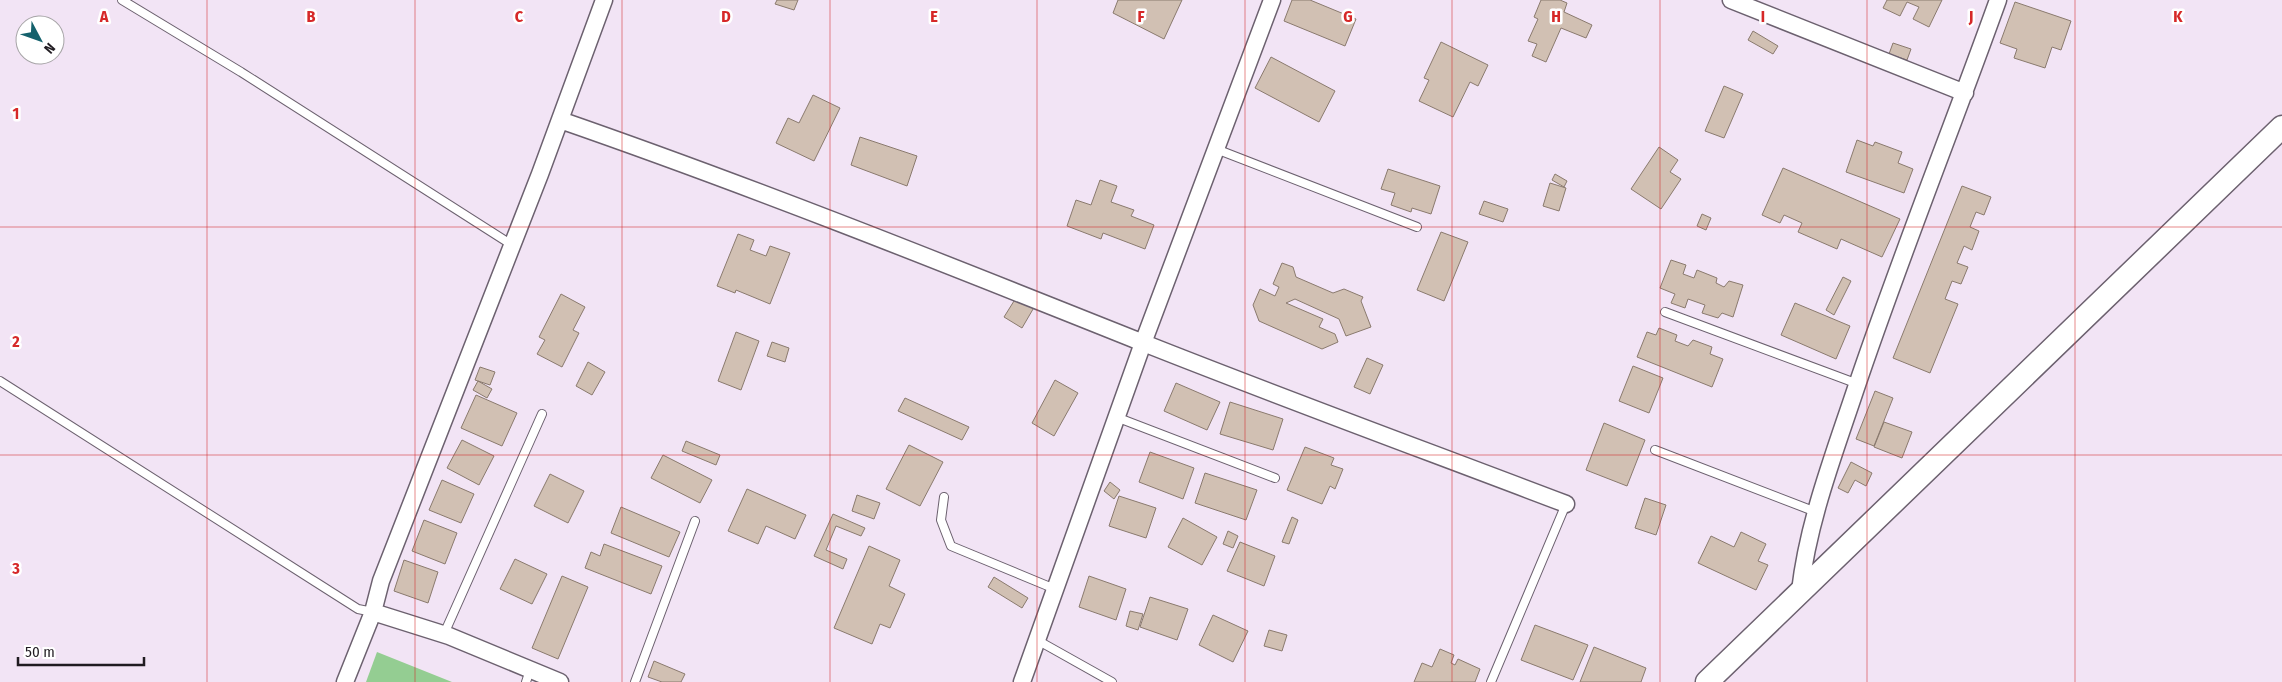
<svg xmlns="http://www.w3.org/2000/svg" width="2282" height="682" viewBox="0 0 2282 682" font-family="'Fira Sans Condensed',sans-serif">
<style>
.green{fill:#94cd92}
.building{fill:#d1c0b3;stroke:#8a7a6e}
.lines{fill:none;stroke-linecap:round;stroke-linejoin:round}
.lane-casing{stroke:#6c616f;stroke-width:10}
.street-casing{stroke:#6c616f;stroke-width:19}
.secondary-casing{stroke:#6c616f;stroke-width:25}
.lane{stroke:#fff;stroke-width:8}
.street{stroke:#fff;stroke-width:16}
.secondary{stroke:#fff;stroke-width:22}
.grid{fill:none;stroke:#d62828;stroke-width:1;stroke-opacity:0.55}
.grid-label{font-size:16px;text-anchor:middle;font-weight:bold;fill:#d62828;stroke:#fff;stroke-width:5;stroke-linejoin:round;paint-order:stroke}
</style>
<rect width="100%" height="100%" fill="#f2e4f5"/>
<path class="green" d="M377,652l75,30h-86z"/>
<path class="building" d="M777,0h21l-4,10 -19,-6z
M1118,0h64l-18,39 -51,-26z
M1292,0h18l46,19 -11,27 -61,-25z
M1541,0h19l7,3 -3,9 28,13 -6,13 -25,-10 -15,34 -14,-6 5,-12 -9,-3 10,-22 -4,-2z
M1887,0h55l-13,27 -16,-8 6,-12 -12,-5 -7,14 -17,-8z
M2015,2l56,19 -10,29 -9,-3 -7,21 -31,-10 3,-9 -17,-6z
M1753,31l25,15 -5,8 -25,-14z
M1441,42l47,23 -10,21 -8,-4 -17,35 -34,-16 10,-21 -5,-2z
M1893,43l18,6 -4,11 -18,-6z
M1271,57l64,34 -16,31 -64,-34z
M1724,86l19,8 -19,44 -19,-7z
M813,95l27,13 -26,53 -38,-18 12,-25 11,5z
M860,137l57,19 -10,30 -56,-21z
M1857,140l16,6 2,-4 27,10 -4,11 15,6 -9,24 -58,-21z
M1659,147l19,13 -8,12 11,7 -20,30 -30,-20z
M1783,168l117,51 -18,38 -41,-18 -4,10 -39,-17 4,-9 -18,-8 -4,8 -18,-8z
M1388,169l52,17 -9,28 -19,-6 -1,4 -20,-7 4,-12 -14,-4z
M1555,174l12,7 -3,6 -12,-7z
M1100,180l17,6 -6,16 23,8 -3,6 23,9 -9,24 -42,-16 -2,6 -34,-13 9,-26 15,5z
M1550,183l16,5 -7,23 -16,-5z
M1962,186l29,11 -7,18 -8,-3 -6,15 9,4 -7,19 -8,-4 -7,17 11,4 -7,17 -9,-3 -7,18 13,5 -28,69 -37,-15z
M1484,201l24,8 -5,13 -24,-8z
M1702,214l9,4 -5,12 -9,-4z
M1441,232l27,10 -24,59 -27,-11z
M738,234l16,6 -4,10 16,6 4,-10 20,7 -20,51 -34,-14 -1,3 -18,-7z
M1671,260l15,5 -3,9 11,4 3,-8 20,8 -1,5 8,4 5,-6 14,4 -10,32 -11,-4 -4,5 -16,-5 3,-8 -17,-6 -3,9 -14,-5 4,-9 -15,-6z
M1282,263l11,4 3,10 37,16 11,-4 19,8 -2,4 10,26 -25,9 -7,-17 -44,-20 -9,4 37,16 -4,8 16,7 3,8 -16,7 -63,-28 -6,-16 7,-16 15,7 4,-9 -6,-3z
M1843,277l8,4 -17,34 -8,-5z
M1019,293l17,11 -14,24 -18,-11z
M561,294l24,13 -12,23 6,3 -17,34 -25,-13 8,-14 -6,-3z
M1795,303l55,23 -14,33 -55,-24z
M1659,328l18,7 -2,6 13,5 5,-6 19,7 -2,7 13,5 -11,28 -75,-30 10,-25 9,3z
M736,332l23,9 -18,49 -23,-9z
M772,342l17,6 -4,14 -18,-6z
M1367,358l16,7 -13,29 -16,-7z
M588,362l17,10 -13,23 -16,-9z
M1633,366l30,12 -14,35 -30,-12z
M480,367l15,5 -5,13 -15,-5z
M1055,380l23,13 -24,43 -22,-13z
M478,381l14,8 -5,9 -14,-8z
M1176,383l44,19 -13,28 -43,-19z
M1875,391l18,7 -19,48 -18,-7z
M476,395l41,18 -15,33 -41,-18z
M905,398l64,29 -7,13 -64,-29z
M1230,402l53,17 -10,31 -53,-16z
M1884,422l28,10 -10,26 -28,-11z
M1604,423l41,17 -18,46 -41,-16z
M462,440l32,16 -15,29 -32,-17z
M686,441l34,14 -4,10 -34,-14z
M909,445l34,17 -23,44 -34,-17z
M1305,447l29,11 -3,7 12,4 -8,20 -5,-3 -8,18 -35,-14z
M1150,452l44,16 -11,31 -44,-17z
M663,455l49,25 -12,23 -49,-25z
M1851,462l21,11 -6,13 -11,-6 -7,13 -10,-5z
M1205,473l52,17 -11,30 -51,-17z
M550,474l34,17 -16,32 -34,-17z
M442,480l32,14 -13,29 -32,-13z
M1110,482l10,8 -6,9 -10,-8z
M747,489l59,26 -11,24 -29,-13 -8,18 -30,-13z
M857,495l23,8 -6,16 -22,-8z
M1119,496l37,12 -10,30 -37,-12z
M1645,498l21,7 -10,30 -21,-7z
M621,507l59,25 -11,25 -58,-24z
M833,514l32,14 -4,8 -25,-10 -10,24 21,9 -4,10 -29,-13z
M1292,517l6,3 -9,24 -7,-2z
M1183,518l34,19 -15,28 -34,-18z
M424,520l33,13 -12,31 -33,-13z
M1228,531l10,5 -5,12 -10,-4z
M1741,532l25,12 -8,17 10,4 -12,25 -58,-27 13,-27 23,11z
M1240,542l35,14 -11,30 -37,-15z
M604,544l58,22 -11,28 -66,-26 6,-16 9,4z
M869,546l31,14 -11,26 16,8 -15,34 -10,-4 -8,20 -38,-16z
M515,559l32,15 -15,30 -32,-15z
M404,560l34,12 -10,31 -34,-12z
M562,576l26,11 -30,72 -26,-11z
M1089,576l37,13 -10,31 -37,-13z
M994,577l34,21 -6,10 -34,-21z
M1150,597l38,12 -11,31 -37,-13z
M1130,611l13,3 -5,16 -12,-4z
M1213,615l35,16 -15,31 -34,-17z
M1535,625l53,20 -15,35 -52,-20z
M1269,630l18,5 -5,16 -18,-5z
M1594,647l52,21 -5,14h-61z
M1440,649l14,6 -3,8 4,2 3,-6 22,10 -5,13h-61l8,-19 10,4z
M654,661l31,13 -4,8h-19l-14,-5z"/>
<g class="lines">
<g class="lane-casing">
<path id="lane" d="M122,0l119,72 271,173
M1216,149l201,78
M1665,312l193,72
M0,381l358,228 15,3
M1116,417l159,61
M1655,450l161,62
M944,497l-3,23 10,26 104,43
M444,634l98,-220
M1037,640l75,42
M526,682l4,-12
M635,682l60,-161
M1491,682l75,-178"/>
</g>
<g class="street-casing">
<path id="street" d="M1731,0l234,93
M560,120c196,68 388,145 581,222 141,56 283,108 425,162
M1800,591c8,-69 33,-134 55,-200 44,-131 96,-260 143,-391
M345,682l28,-70
M560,682l-111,-46 -76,-24 8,-31 159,-407 64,-174
M1022,682l121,-339 129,-343"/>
</g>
<g class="secondary-casing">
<path id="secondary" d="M1707,682l575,-555"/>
</g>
<use href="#lane" class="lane"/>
<use href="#street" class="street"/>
<use href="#secondary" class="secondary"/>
</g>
<path class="grid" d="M207,0v682M415,0v682M622,0v682M830,0v682M1037,0v682M1245,0v682M1452,0v682M1660,0v682M1867,0v682M2075,0v682M0,227h2282M0,455h2282"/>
<g class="grid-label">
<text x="104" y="22">A</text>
<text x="311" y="22">B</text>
<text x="519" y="22">C</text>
<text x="726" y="22">D</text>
<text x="934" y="22">E</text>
<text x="1141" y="22">F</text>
<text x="1348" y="22">G</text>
<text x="1556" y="22">H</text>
<text x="1763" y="22">I</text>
<text x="1971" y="22">J</text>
<text x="2178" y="22">K</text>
<text x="16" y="119">1</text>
<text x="16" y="347">2</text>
<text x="16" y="574">3</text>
</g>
<g transform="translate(40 40) rotate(131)"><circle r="24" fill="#ffffff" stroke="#a6a4a6"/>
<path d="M0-4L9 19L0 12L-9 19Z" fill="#14616c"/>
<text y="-8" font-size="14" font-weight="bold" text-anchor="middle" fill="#201b21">N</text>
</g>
<path d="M18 657v8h126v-8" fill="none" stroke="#201b21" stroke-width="2.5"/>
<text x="25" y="657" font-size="15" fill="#201b21" stroke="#ffffff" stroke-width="4" paint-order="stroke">50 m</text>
</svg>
